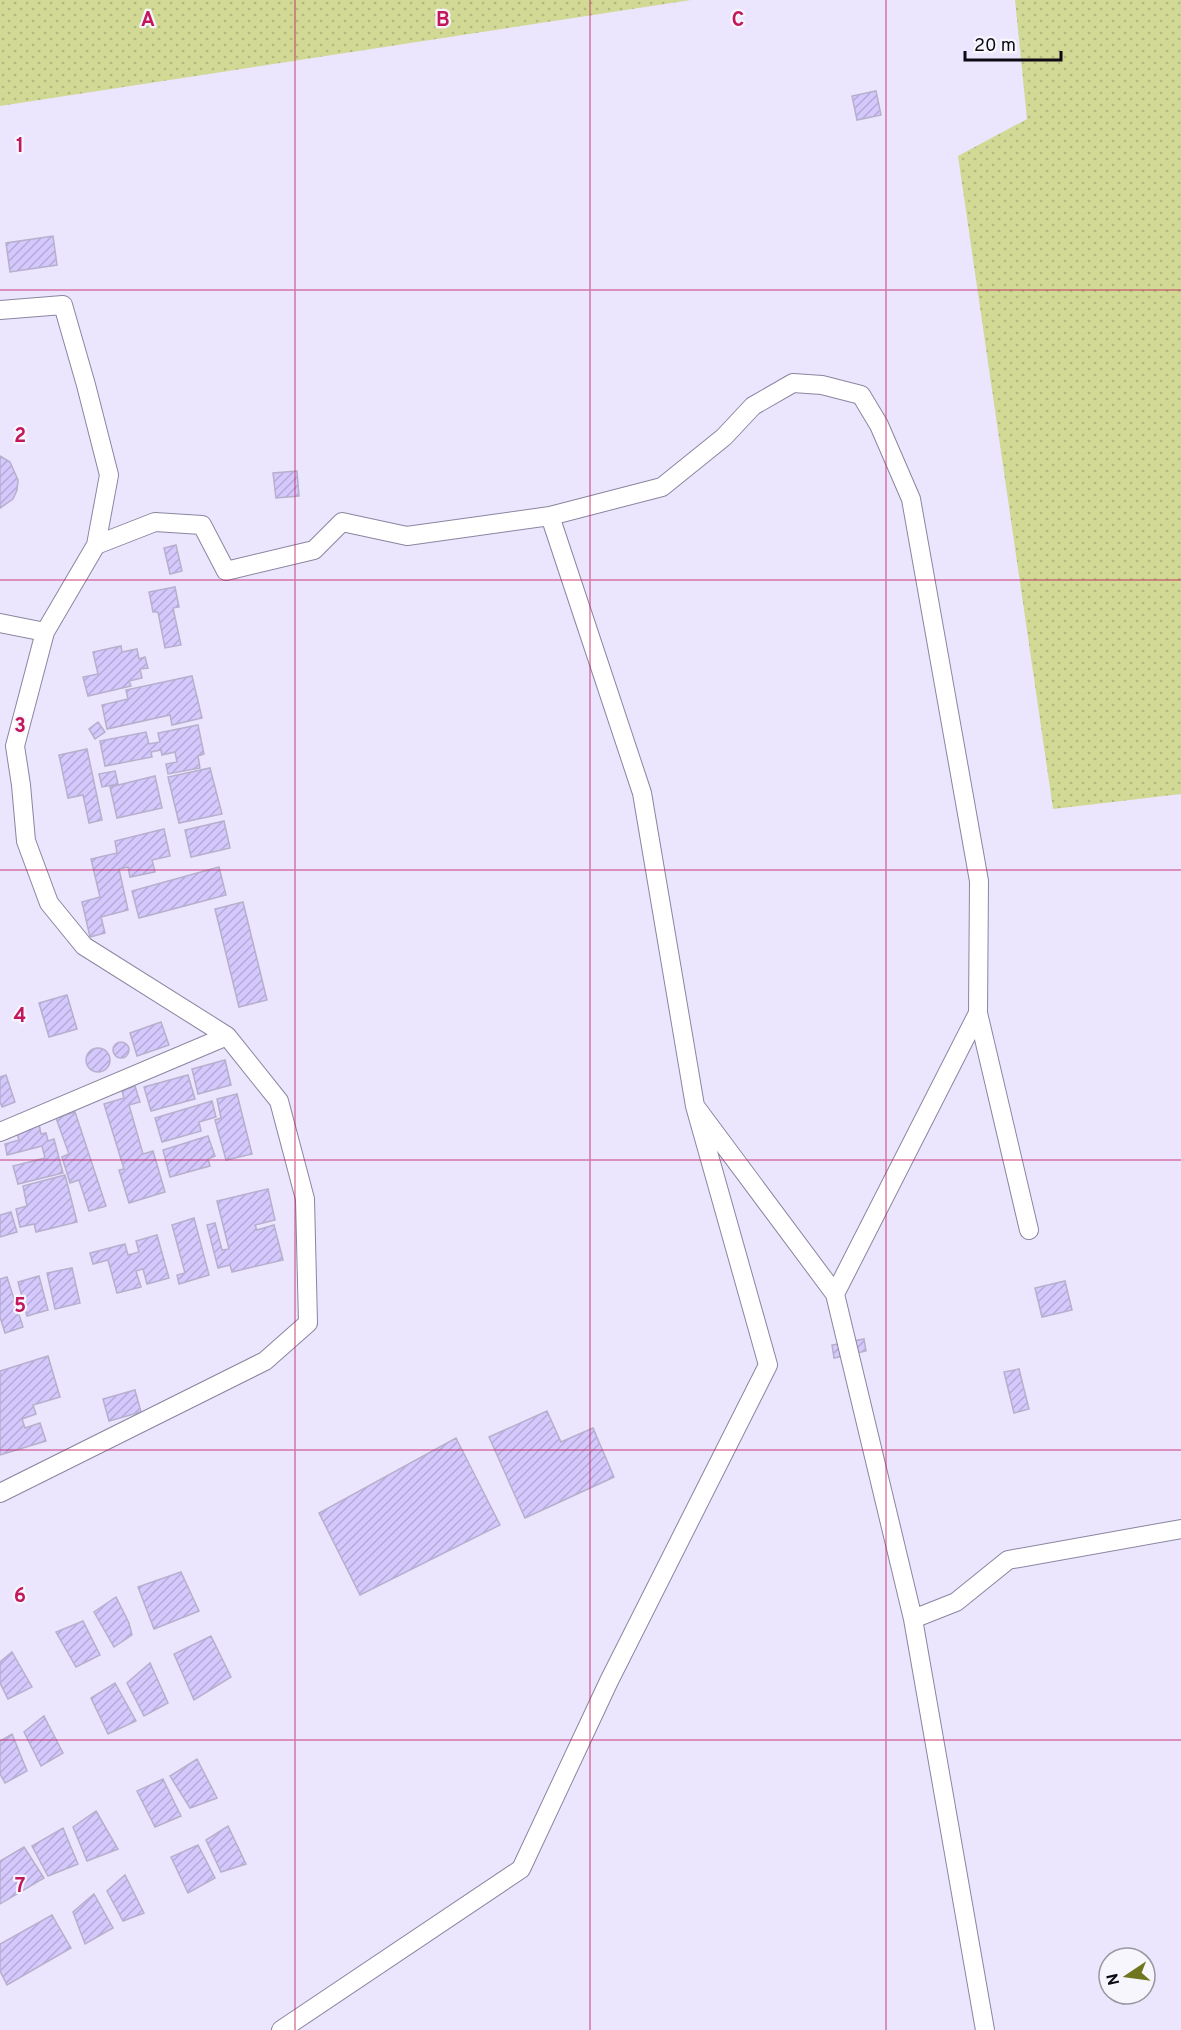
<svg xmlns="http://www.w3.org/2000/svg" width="1181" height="2030" viewBox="0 0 1181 2030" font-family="Overpass,sans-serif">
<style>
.grass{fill:url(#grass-dots)}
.building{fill:url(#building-hatch);stroke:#b6b0cc;stroke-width:1.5}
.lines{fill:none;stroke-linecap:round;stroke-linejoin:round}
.lane-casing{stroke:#8b85a0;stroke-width:20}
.lane{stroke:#fff;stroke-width:18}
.grid{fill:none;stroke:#c2185b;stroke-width:1.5;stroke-opacity:0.55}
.grid-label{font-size:20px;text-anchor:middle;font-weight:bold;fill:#c2185b;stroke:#f7f6fc;stroke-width:4.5;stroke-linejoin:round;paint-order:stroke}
</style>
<defs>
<pattern id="grass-dots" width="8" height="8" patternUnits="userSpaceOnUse" patternTransform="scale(1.5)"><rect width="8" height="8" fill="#d1d995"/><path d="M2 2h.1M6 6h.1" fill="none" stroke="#b2b980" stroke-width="1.8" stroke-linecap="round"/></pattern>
<pattern id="building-hatch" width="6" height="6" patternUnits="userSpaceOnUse" patternTransform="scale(1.5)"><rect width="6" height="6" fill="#d4c8fc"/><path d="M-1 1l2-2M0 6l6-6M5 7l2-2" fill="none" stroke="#b5aad7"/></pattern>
</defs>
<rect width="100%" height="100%" fill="#ebe6fe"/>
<path class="grass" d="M0,0h691l-691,106z
M1015,0h166v794l-128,15 -95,-653 69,-37z"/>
<path class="building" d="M876,91l5,24 -24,5 -5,-24z
M53,236l4,29 -47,7 -4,-29z
M0,456l10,6 8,18 -1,10 -4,9 -13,9z
M297,471l2,25 -23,2 -3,-25z
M176,545l6,26 -12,3 -6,-26z
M175,587l4,20 -6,1 8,37 -16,3 -7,-36h-5l-4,-20z
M121,646l1,6 15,-3 2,10 6,-2 3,11 -8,1 2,9 -13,3 2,5 -43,10 -5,-19 15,-3 -5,-22z
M192,676l10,42 -30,7 -2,-10 -63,14 -5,-24 26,-6 -2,-9z
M98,722l7,10 -10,7 -6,-10z
M198,725l6,29 -6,2 2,12 -32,6 -2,-10 11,-2 -2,-10 -13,3 -1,-5 -10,2 1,5 -47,9 -5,-25 46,-9 3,12 11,-2 -2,-9z
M87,749l15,71 -13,3 -6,-28 -15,3 -9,-43z
M210,768l12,46 -43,9 -11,-46z
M115,771l3,13 -16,3 -3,-13z
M155,776l7,32 -45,10 -7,-31z
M224,821l6,27 -39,9 -6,-27z
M164,829l6,27 -18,4 3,12 -25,5 -2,-10 -9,2 9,41 -27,7 4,16 -15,4 -8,-35 18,-5 -9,-38 26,-6 -2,-12z
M219,867l7,28 -87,23 -7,-27z
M243,902l24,98 -28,7 -24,-98z
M67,995l10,34 -28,8 -10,-34z
M161,1022l8,23 -32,11 -7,-23z
M113 1050a8 8 0 1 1 16 0a8 8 0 1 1-16 0Z
M86 1060a12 12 0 1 1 24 0a12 12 0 1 1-24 0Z
M225,1060l6,25 -33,9 -6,-25z
M6,1075l9,27 -13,5 -2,-5v-25z
M188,1075l7,24 -44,12 -7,-24z
M135,1086l5,16 -11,3 14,49 10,-3 12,41 -36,11 -10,-33 5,-1 -20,-65 20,-6 -2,-7z
M237,1094l15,60 -26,6 -11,-40 6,-2 -4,-19z
M212,1101l4,16 -17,5 2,9 -39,11 -7,-24z
M75,1112l31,94 -17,5 -10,-31 -9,3 -8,-26 7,-3 -13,-36z
M39,1124l2,10 5,-1 2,8 6,-2 9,34 -45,11 -5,-18 32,-8 -3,-12 -35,9 -2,-11 14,-4 -3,-10z
M208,1136l7,20 -7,3 2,7 -40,11 -7,-27z
M65,1175l12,47 -41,10 -2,-8 -14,3 -4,-18 11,-3 -4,-20z
M268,1189l7,31 -20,5 2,5 17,-5 9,35 -51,12 -2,-7 -12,3 -11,-43 8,-2 7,27 7,-1 -12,-48z
M11,1212l6,20 -17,5v-22z
M194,1218l15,57 -30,9 -2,-9 8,-2 -13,-48z
M157,1235l12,43 -22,6 -4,-15 -7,2 5,16 -24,6 -9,-33 -15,4 -3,-11 35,-9 3,11 11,-3 -3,-11z
M72,1268l8,35 -25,6 -8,-36z
M39,1276l9,34 -21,6 -9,-34z
M7,1277l16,50 -18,6 -5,-16v-38z
M1065,1281l7,29 -30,7 -7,-29z
M864,1339l2,12 -32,7 -2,-13z
M48,1356l12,41 -27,8 3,9 -14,5 3,9 15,-5 6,18 -46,14v-84z
M1019,1369l10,40 -15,4 -10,-41z
M135,1390l6,22 -32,9 -6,-22z
M547,1411l14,31 32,-14 21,49 -89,41 -36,-81z
M456,1438l44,87 -140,70 -41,-82z
M181,1572l18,39 -45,18 -16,-42z
M116,1597l13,26 3,12 -18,12 -20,-35z
M83,1621l17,34 -24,12 -20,-35z
M211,1636l20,41 -37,23 -20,-46z
M12,1652l20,35 -24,12 -8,-16v-21z
M150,1663l18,40 -24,13 -17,-33z
M115,1683l21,38 -28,13 -17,-36z
M44,1716l19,37 -22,13 -17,-34z
M12,1734l15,37 -22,12 -5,-9v-33z
M197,1759l20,39 -27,10 -20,-32z
M163,1779l18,37 -26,11 -18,-36z
M96,1811l22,38 -31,12 -14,-34z
M228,1826l18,38 -25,8 -15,-32z
M63,1828l15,36 -30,12 -16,-30z
M198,1845l17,33 -27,15 -17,-36z
M24,1847l20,31 -44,26v-43z
M125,1875l19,38 -21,8 -16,-30z
M94,1894l19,34 -28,16 -12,-32z
M52,1915l19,33 -64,37 -7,-14v-27z"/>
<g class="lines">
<g class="lane-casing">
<path id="lane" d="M0,310l63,-5 23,80 23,90 -13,70 -51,87 -30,114 6,39 5,56 23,62 35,43 143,90 52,65 26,98 3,124 -43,38 -265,132
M550,516l92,277 53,313 140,188
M96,545l59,-23 47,3 24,46 88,-21 28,-28 65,14 143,-20 112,-29 62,-50 29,-31 40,-23 29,2 39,10 18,30 32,74 68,382 -1,132 51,217
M0,623l45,9
M0,1132l227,-96
M913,1619l-78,-325 143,-281
M281,2030l240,-161 88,-188 159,-316 -73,-259
M985,2030l-72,-411 43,-17 52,-42 173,-31"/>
</g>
<use href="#lane" class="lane"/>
</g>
<path class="grid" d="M295,0v2030M590,0v2030M886,0v2030M0,290h1181M0,580h1181M0,870h1181M0,1160h1181M0,1450h1181M0,1740h1181"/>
<g class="grid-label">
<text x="148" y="26">A</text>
<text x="443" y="26">B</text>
<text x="738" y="26">C</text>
<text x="20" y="152">1</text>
<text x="20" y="442">2</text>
<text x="20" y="732">3</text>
<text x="20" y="1022">4</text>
<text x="20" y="1312">5</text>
<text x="20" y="1602">6</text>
<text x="20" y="1892">7</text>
</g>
<g transform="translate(1127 1976) rotate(257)"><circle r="28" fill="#f7f6fc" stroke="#99989f" stroke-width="1.5"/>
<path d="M0-4.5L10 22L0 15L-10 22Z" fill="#6f761f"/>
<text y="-9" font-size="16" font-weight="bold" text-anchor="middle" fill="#0d0a14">N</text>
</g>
<path d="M965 51v9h96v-9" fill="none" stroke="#0d0a14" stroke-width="3"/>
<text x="974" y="51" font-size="18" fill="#0d0a14" stroke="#f7f6fc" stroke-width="4.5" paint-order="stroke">20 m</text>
</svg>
